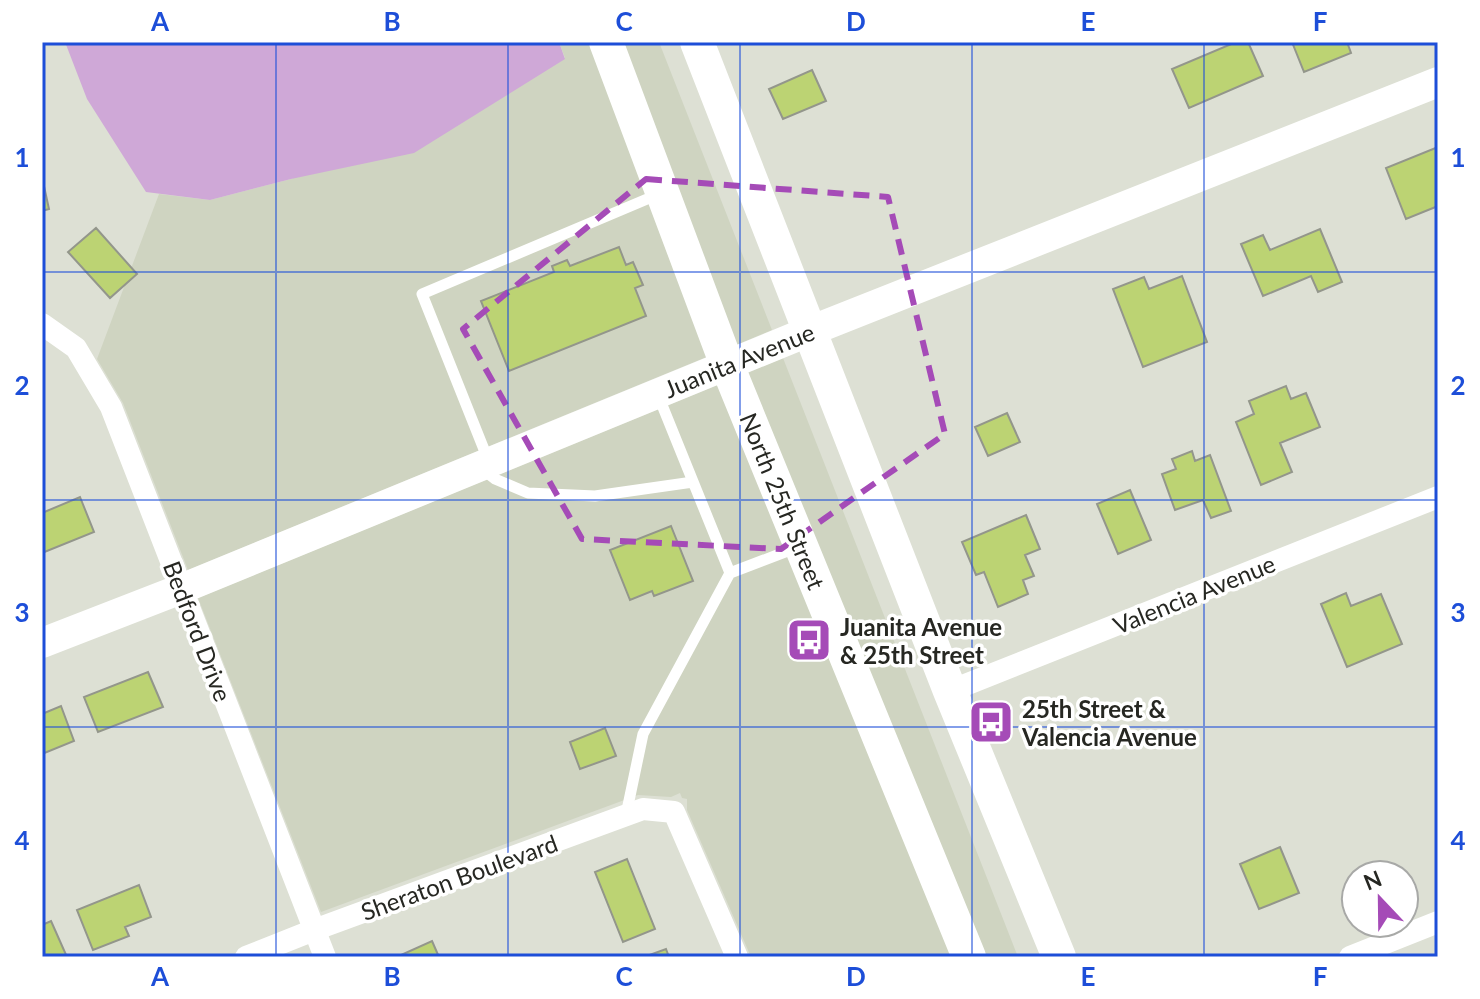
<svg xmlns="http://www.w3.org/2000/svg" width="1480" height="999" viewBox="0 0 1480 999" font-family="Lato,sans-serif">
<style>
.built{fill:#cfd4c1}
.green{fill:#cfa8d7}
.building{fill:#bcd373;stroke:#93968b;stroke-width:2}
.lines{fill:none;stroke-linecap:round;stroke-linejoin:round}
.lane{stroke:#fff;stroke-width:11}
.street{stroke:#fff;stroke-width:22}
.secondary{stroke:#fff;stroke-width:30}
.primary{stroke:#fff;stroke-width:34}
.marked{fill:none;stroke:#a54bb7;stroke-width:6;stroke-dasharray:16 10;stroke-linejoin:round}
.grid{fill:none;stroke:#1d4ed8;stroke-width:2;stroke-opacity:0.55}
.labels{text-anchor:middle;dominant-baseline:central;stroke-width:7;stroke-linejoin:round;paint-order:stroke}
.street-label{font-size:24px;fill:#262722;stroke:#fff}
.poi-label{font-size:24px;font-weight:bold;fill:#262722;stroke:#fff;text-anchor:start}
.neatline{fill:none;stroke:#1d4ed8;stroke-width:3}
.grid-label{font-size:26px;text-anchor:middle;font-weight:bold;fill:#1d4ed8}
</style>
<rect width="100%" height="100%" fill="#dde0d4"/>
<path class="built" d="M559,42h33l117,314 -521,214 -65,-167 -26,-44 62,-165 51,6 81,-21 274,-121z
M621,42h38l113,288 -38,16z
M783,358l235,599h-35l-238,-583z
M720,384l234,573h-203l-64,-147v-11l-5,-1 -2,-5 -9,4 -33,-2 -317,117 -123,-314z"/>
<path class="green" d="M65,42h494l6,17 -151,94 -123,26 -81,21 -64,-8 -59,-93z"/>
<path class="building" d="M1236,42h12l15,34 -74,32 -17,-39z
M1292,42h55l4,11 -47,19z
M812,70l14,31 -43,18 -14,-30z
M1438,147v59l-32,13 -20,-51z
M42,177l7,32 -7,2z
M96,228l41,46 -27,24 -42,-46z
M1320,229l22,53 -24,10 -7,-16 -48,20 -22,-52 22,-9 7,15z
M619,247l7,18 7,-3 10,23 -8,3 11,28 -137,55 -28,-70 73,-29 -2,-6 15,-6 3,6z
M1182,276l25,66 -64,25 -30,-78 31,-12 5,12z
M1286,386l5,13 15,-6 14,34 -40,16 12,29 -31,13 -25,-63 18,-8 -5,-13z
M1007,413l13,29 -32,14 -13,-29z
M1192,451l3,10 15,-6 21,56 -20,7 -8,-18 -28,10 -13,-36 14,-5 -4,-10z
M1130,490l21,50 -33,14 -21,-50z
M80,497l14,35 -52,21v-40z
M1026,515l14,34 -15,6 9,21 -11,4 5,14 -30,13 -14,-35 -8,3 -14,-33z
M671,526l22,55 -39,15 -2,-5 -22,9 -20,-50z
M1346,593l5,13 30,-12 21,50 -55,23 -26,-63z
M148,672l15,35 -65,25 -14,-35z
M61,706l13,35 -32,13v-40z
M605,728l11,28 -36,13 -10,-27z
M1280,847l19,46 -40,16 -19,-45z
M627,859l28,70 -32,13 -28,-70z
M139,885l12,32 -26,10 4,9 -36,14 -16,-40z
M51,921l16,36h-25v-32z
M432,941l7,16h-37l-1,-2z
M666,949l3,8h-25z"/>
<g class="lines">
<path class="lane" d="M658,395l72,178
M489,462l-67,-168 237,-100
M481,468l14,11 33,14 67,3 98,-14
M626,815l17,-81 87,-161 68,-26"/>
<path class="street" d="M42,324l34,24 35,59 214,550
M950,691l488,-194
M246,957l68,-27 329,-121 31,3 63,145
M1350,957l88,-35"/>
<path class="secondary" d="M42,643l139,-54 629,-258 628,-249"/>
<path class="primary" d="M606,42l121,323 242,592
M697,42l253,649 109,266"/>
</g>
<path class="marked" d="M646,179l242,18 57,237 -164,115 -199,-10 -119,-210z"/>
<path class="grid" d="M276,42v915M508,42v915M740,42v915M972,42v915M1204,42v915M42,272h1396M42,500h1396M42,727h1396"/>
<defs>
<g id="bus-square" transform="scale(2.3)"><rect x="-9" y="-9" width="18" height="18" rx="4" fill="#a54bb7" stroke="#fff"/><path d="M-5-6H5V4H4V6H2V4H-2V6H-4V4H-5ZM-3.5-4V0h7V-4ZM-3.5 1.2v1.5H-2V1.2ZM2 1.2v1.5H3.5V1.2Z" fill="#fff"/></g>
</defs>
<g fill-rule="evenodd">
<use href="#bus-square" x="809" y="640"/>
<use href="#bus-square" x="991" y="722"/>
</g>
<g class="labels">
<g class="street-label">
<text transform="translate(739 360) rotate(-22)">Juanita Avenue</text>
<text transform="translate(783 501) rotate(68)">North 25th Street</text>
<text transform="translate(1194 594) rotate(-22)">Valencia Avenue</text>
<text transform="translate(198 631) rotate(69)">Bedford Drive</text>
<text transform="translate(459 877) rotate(-20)">Sheraton Boulevard</text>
</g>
<g class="poi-label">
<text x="840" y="626">Juanita Avenue<tspan x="840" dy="28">&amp; 25th Street</tspan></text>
<text x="1022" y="708">25th Street &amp;<tspan x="1022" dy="28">Valencia Avenue</tspan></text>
</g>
</g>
<rect width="1480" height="999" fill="none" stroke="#ffffff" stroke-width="88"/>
<g transform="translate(1380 899) rotate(338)"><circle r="38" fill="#ffffff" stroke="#a8a9a7" stroke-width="2"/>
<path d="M0-6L14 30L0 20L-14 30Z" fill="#a54bb7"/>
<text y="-12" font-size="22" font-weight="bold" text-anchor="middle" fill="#262722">N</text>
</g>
<rect x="44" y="44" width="1392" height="911" class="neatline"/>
<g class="grid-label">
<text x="160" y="31">A</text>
<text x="392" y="31">B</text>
<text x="624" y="31">C</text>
<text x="856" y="31">D</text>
<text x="1088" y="31">E</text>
<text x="1320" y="31">F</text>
<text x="22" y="167">1</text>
<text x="1458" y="167">1</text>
<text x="22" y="395">2</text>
<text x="1458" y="395">2</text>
<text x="22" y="622">3</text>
<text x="1458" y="622">3</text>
<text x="22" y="850">4</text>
<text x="1458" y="850">4</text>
<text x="160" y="986">A</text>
<text x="392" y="986">B</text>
<text x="624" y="986">C</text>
<text x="856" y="986">D</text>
<text x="1088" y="986">E</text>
<text x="1320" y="986">F</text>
</g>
</svg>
